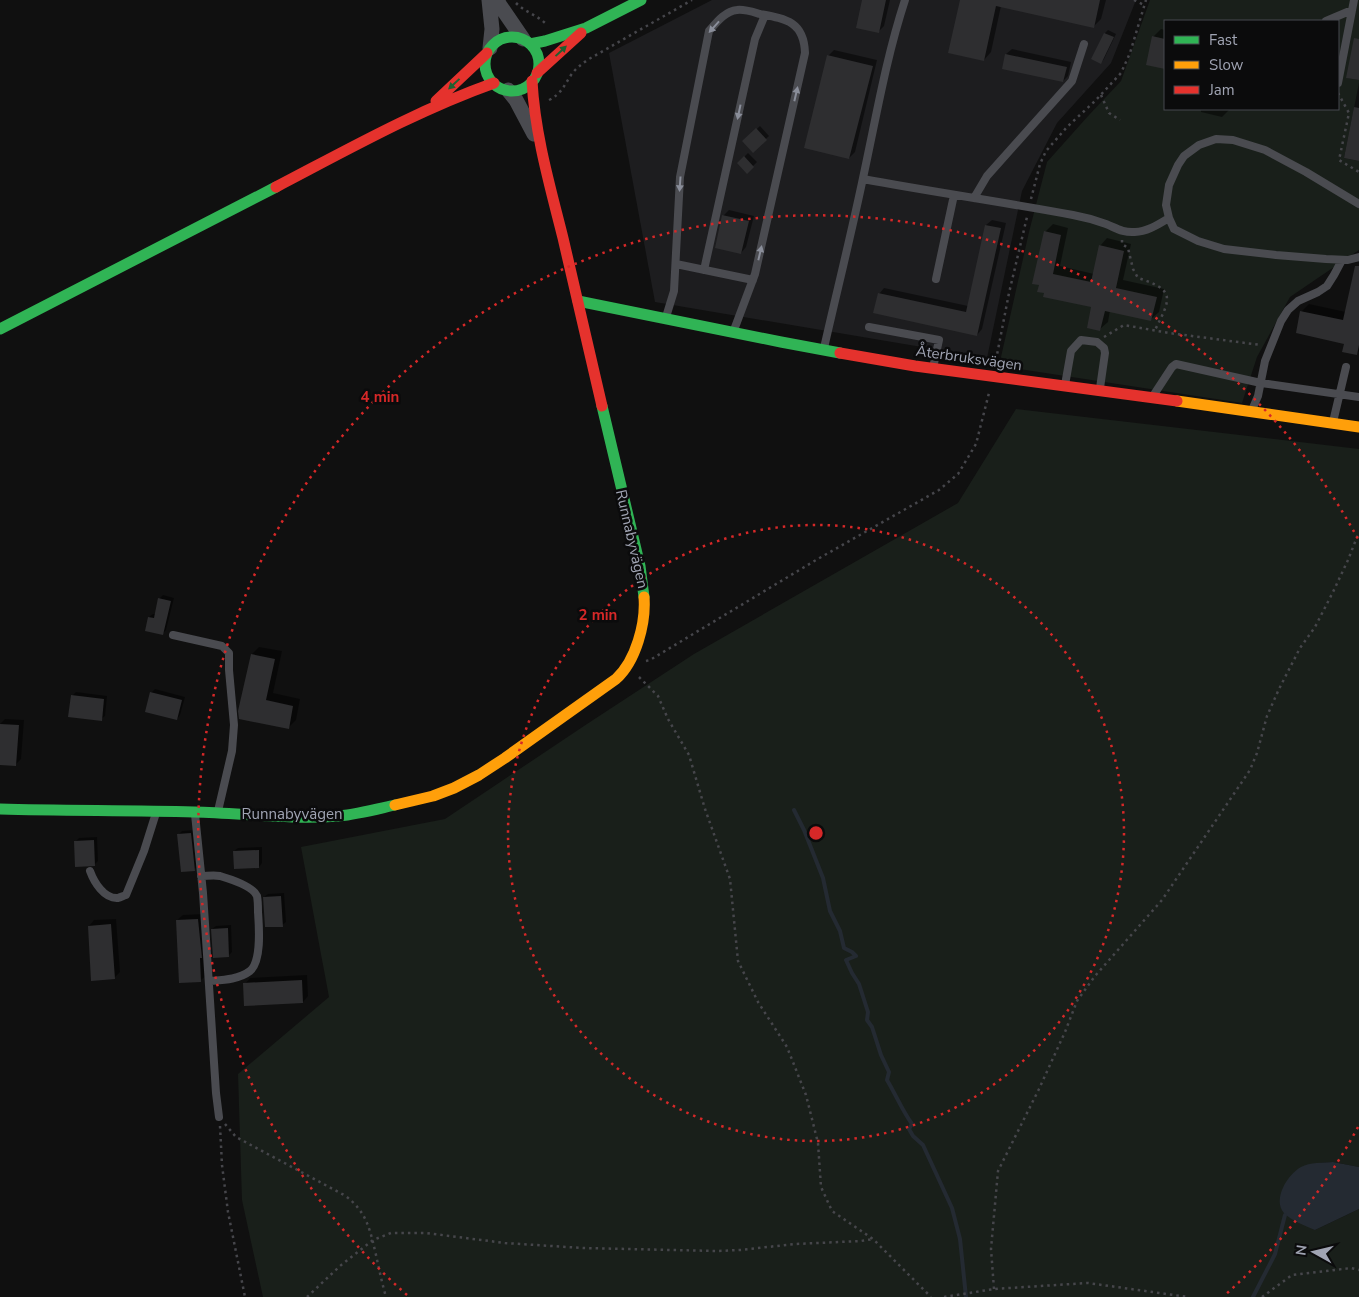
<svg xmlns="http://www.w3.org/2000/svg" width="1359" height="1297" viewBox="0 0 1359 1297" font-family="'Nunito Sans',sans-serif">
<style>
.built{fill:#1d1d1f}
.green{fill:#191f1a;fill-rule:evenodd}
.water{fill:#242a32}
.shadow{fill:#0007}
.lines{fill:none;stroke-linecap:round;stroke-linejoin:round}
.stream{stroke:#242a32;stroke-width:4}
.building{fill:#2e2e30}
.path{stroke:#46464b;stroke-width:2.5;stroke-dasharray:2.5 4;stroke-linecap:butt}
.lane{stroke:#4a4b50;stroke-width:8}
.street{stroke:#4a4b50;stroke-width:15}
.fast{stroke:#30b455;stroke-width:11}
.slow{stroke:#ff9f0a;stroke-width:11}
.jam{stroke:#e5322d;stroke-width:11}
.oneway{fill:#8a8e9a}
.oneway2{fill:#1e6030}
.ring{fill:none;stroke:#d62828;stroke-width:2.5;stroke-dasharray:2.5 5}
.labels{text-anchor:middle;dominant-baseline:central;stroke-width:5;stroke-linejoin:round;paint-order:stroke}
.street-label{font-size:15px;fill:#a0a4b3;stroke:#0b0b0c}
.centre{fill:#d62828;stroke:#0b0b0c;stroke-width:2.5}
.ring-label{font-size:15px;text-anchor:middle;font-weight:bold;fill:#d62828;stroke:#0b0b0c;stroke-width:5;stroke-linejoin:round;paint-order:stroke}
</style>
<rect width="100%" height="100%" fill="#101010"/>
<path class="built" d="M712,0h424l-25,63 -54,60 -35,68 -35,167 -332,-56 -46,-249z"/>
<path class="green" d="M1150,0h209v40l-12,38 12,2v3l-15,75 15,3v89l-69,47 -33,60 -15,46 -243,-37 30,-134 18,-70 42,-47 32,-34zM1165,21h173v88h-173z
M1016,409l343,40v718l-26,-5 -13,1 -5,67 44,-21v88h-1096l-21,-97 -4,-126 91,-77 -28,-150 144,-28 142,-95 107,-70 264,-151z"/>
<path class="water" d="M1333,1162l26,5v42l-44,21c-9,-4 -25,-10 -31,-17 -12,-14 4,-39 17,-46 9,-5 22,-4 32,-5z"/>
<path class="shadow" d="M864,0h26l-6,26 -6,6z
M961,0h145l-5,19 -7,7 -93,-20 -10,46 -7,8z
M1161,29l4,1v36l-1,1 -11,-30z
M1108,30l8,4 -12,25 -3,4 4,-30z
M1012,49l59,13 -3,14 -5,5 -57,-27z
M834,50l43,10 -22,92 -6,6 -21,-102z
M1201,109h29l-8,8 -21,-5z
M760,126l9,10 -16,15 -9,-10z
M748,153l9,9 -10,10 -9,-9z
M729,210l25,6 -8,31 -5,6 -18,-37z
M992,220l14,3 -24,106 -5,6 -98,-41 5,-6 84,18 18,-81z
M1053,224l15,4 -8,38 34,8 6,-28 7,-8 24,6 -8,36 41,9 -5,23 -8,7 -41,-9 -2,12 -8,7 -7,-22 -49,-11 1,-64z
M1359,274v77l-3,3 -10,-11 -49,-11 5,-21 7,-7 37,8z
M163,595l11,3 -8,32 -3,3 -14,-16 4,-3h3l3,-15z
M259,647l23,4 -9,42 27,6 -4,21 -8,8 -48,-10 12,-64z
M155,689l30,8 -5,18 -3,4 -26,-26z
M76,692l31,4 -2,20 -4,3 -29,-23z
M5,719l19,1 -3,39 -6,6 -15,-1v-40z
M194,830l4,36 -4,4 -15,-36 3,-3z
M97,837l1,24 -4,4 -19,-23 4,-4z
M262,847v16l-3,4 -25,-16 4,-3z
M284,893l2,29 -4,3 -18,-28 4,-3z
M204,914l3,61 -6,5 -24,-60 6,-5z
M116,919l4,53 -6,6 -25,-52 5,-6z
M231,925l1,27 -3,3 -17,-26 4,-3z
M307,975l1,21 -5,6 -58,-18 5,-6z"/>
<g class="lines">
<path class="stream" d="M794,810l10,20 19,48 7,33 10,20 4,17 8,4 4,4 -10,4 6,13 7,11 9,28 -1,8 5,7 9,28 8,17 -2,8c9,15 15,30 25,44l-3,5 4,7 10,9 29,63 8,31 6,58
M1253,1297l22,-43 10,-39"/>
</g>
<path class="building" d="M862,0h24l-7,33 -23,-5z
M960,0h140l-6,28 -98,-22 -12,55 -36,-8z
M1104,33l10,4 -13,27 -10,-5z
M1152,36l13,3v30l-19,-4z
M1354,38l5,1v41l-13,-2z
M1005,54l62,13 -4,15 -61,-13z
M827,55l46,11 -24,93 -45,-11z
M1354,107l5,1v53l-15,-3z
M756,128l11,12 -14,13 -11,-12z
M744,156l10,11 -7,7 -10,-11z
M722,215l27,6 -8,33 -26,-6z
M985,225l16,3 -24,108 -104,-23 5,-20 88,19z
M1044,231l17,4 -8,39 38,8 8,-37 25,6 -8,37 41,9 -6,24 -46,-10 -5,20 -13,-3 4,-21 -48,-10 1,-4 -7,-1 2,-7 -7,-1z
M1355,266h4v79l-2,10 -15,-3 2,-8 -48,-11 4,-22 43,9z
M158,598l13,3 -8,34 -18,-4 3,-14 6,1z
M251,654l24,5 -9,41 27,6 -4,23 -50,-10 -1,-8z
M150,692l32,8 -5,20 -32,-8z
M71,695l33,4 -2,22 -34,-4z
M0,724l19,1 -3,41 -16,-1z
M191,833l4,38 -14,1 -4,-38z
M94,840l1,26 -20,1 -1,-26z
M259,850v18l-25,1 -1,-18z
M281,896l2,31h-18l-2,-30z
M198,919l4,39h-2l1,24 -22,1 -3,-63z
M111,924l4,55 -24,2 -3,-55z
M228,928l1,29 -16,1 -2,-29z
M302,980l1,23 -59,3 -1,-23z"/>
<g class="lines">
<path class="path" d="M1134,0l10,5
M516,3c9,9 21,12 30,21
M1338,93l11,20 -10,47 20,12
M1101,95l8,18 11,7
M549,100c12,-6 15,-14 22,-25 5,-7 11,-11 18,-16l103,-59
M1031,199l9,-35 6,-13 21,-24 28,-26 26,-28 9,-20 16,-53
M1122,240v4l6,4 5,21 5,9c38,12 33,20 17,52
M1104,337l20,-12 45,8 92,12
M996,360l13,-67 18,-76
M646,661l4,-1 166,-100 123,-70 19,-16 18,-30 13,-51
M639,677l19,19 10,23 21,36 16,54 25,70 8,82 20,41 29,45 19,48 12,48 3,44 11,24 41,28 58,58
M225,1124l11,13 108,58c23,16 26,35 32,60 3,14 6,28 10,42
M220,1126l2,39 6,47 17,85
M994,1289l-3,-40 7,-78 41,-82 26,-57 12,-31 18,-25 67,-76 88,-130 7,-17 10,-37 12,-27 21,-41 15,-21 18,-35 15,-32 11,-28
M307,1297l33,-31 33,-26 18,-7h35l79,10 78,5 134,3 23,-1 55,-6 66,-3 12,-2
M944,1297l50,-8 94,-6 100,14
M1262,1297l30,-22 59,-7 8,2"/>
<path class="lane" d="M1326,21l26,-11
M1338,83l16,-83
M863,179c70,13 140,23 210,36 11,2 22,5 33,9 10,4 17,9 29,8 12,0 24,-8 34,-14
M974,198l13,-22 85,-95 12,-37
M1359,204l-53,-32 -41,-22 -32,-10 -17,-1 -17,6 -15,11 -6,9 -9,20 -3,20 3,13 5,11 24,12 26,8 52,6 50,4 22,1 11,-3
M676,264l77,16
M704,270l51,-231 10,-24
M936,279l18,-84
M666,317l8,-26 6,-114 29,-146c7,-8 16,-20 28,-21 7,-1 16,2 23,4 27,5 44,8 45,39l-50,221 -21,56
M869,327l70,13 -6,28
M824,348c13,-57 27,-113 39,-170 13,-60 23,-120 42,-178
M1065,385l6,-34 10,-11 16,2 7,6 1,5 -5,35
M1153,396l19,-29 4,-3 85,19 98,14
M1252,410l6,-14 7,-35 16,-40 7,-11 10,-9 20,-9 9,-6 7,-11 8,-15
M1333,422l13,-55
M173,635l49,11 7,7v17l5,55 -2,26 -14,60
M195,814l8,79 13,200 3,24
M90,871c4,11 14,28 28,27 3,-1 5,-2 8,-3l18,-44 12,-38
M201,876c6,0 13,-1 19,0 10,3 33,10 37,20 1,5 1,11 1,16 1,15 4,49 -8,59 -12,9 -28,9 -41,10"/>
<path class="street" d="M489,0l3,29 -2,19
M498,0l1,4 24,35
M508,90l8,10 18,34"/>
<path class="fast" d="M485 64a27 27 0 1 1 54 0a27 27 0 1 1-54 0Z
M530,44l15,-3 41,-13 55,-28
M578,301l203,41 59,11
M0,329l276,-142
M602,406l38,160 4,31
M0,809c65,2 130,1 194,3 48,1 97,8 145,4 19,-2 38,-7 56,-11"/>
<path class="slow" d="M1177,401l182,26
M395,805l38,-9 21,-8 25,-13 26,-17 111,-79c20,-18 30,-56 28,-82"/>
<path class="jam" d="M537,73l44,-40
M532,81c3,54 18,105 31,157 13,56 26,112 39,168
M436,101l51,-48
M276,187c71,-37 142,-77 218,-104
M840,353l75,13 262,35"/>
</g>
<defs><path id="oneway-solid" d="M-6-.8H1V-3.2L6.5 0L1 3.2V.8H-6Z" transform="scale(1.25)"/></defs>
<g class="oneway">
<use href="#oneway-solid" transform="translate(714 27) rotate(132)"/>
<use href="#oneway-solid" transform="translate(796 94) rotate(-77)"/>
<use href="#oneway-solid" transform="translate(739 112) rotate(102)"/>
<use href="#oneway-solid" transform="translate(680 184) rotate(94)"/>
<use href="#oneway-solid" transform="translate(760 253) rotate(-77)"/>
</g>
<g class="oneway2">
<use href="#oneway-solid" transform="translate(561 51) rotate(-43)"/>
<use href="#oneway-solid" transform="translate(454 84) rotate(137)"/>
</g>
<g class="ring">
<circle cx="816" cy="833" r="308"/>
<path d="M1358 1127A617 617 0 0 1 1225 1295M407 1295A617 617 0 1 1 1358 539"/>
</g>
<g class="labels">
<g class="street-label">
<text transform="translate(969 358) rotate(8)">Återbruksvägen</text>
<text transform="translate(632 539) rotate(77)">Runnabyvägen</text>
<text x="292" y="814">Runnabyvägen</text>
</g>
</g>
<circle cx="816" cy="833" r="8" class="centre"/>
<g class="ring-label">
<text x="380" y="402">4 min</text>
<text x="598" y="620">2 min</text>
</g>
<rect x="1164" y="20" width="175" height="90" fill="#0b0b0c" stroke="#47484f"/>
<rect x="1174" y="36" width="25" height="8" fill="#30b455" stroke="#47484f"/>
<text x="1209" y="45" font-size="15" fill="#a0a4b3">Fast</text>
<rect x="1174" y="61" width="25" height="8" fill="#ff9f0a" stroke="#47484f"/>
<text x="1209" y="70" font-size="15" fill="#a0a4b3">Slow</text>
<rect x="1174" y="86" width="25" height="8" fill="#e5322d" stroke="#47484f"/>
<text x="1209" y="95" font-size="15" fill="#a0a4b3">Jam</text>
<g transform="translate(1314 1252) rotate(278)" stroke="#0b0b0c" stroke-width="4" paint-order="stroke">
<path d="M0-4L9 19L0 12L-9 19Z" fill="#a0a4b3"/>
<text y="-8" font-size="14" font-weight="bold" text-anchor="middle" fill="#a0a4b3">N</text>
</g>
</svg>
